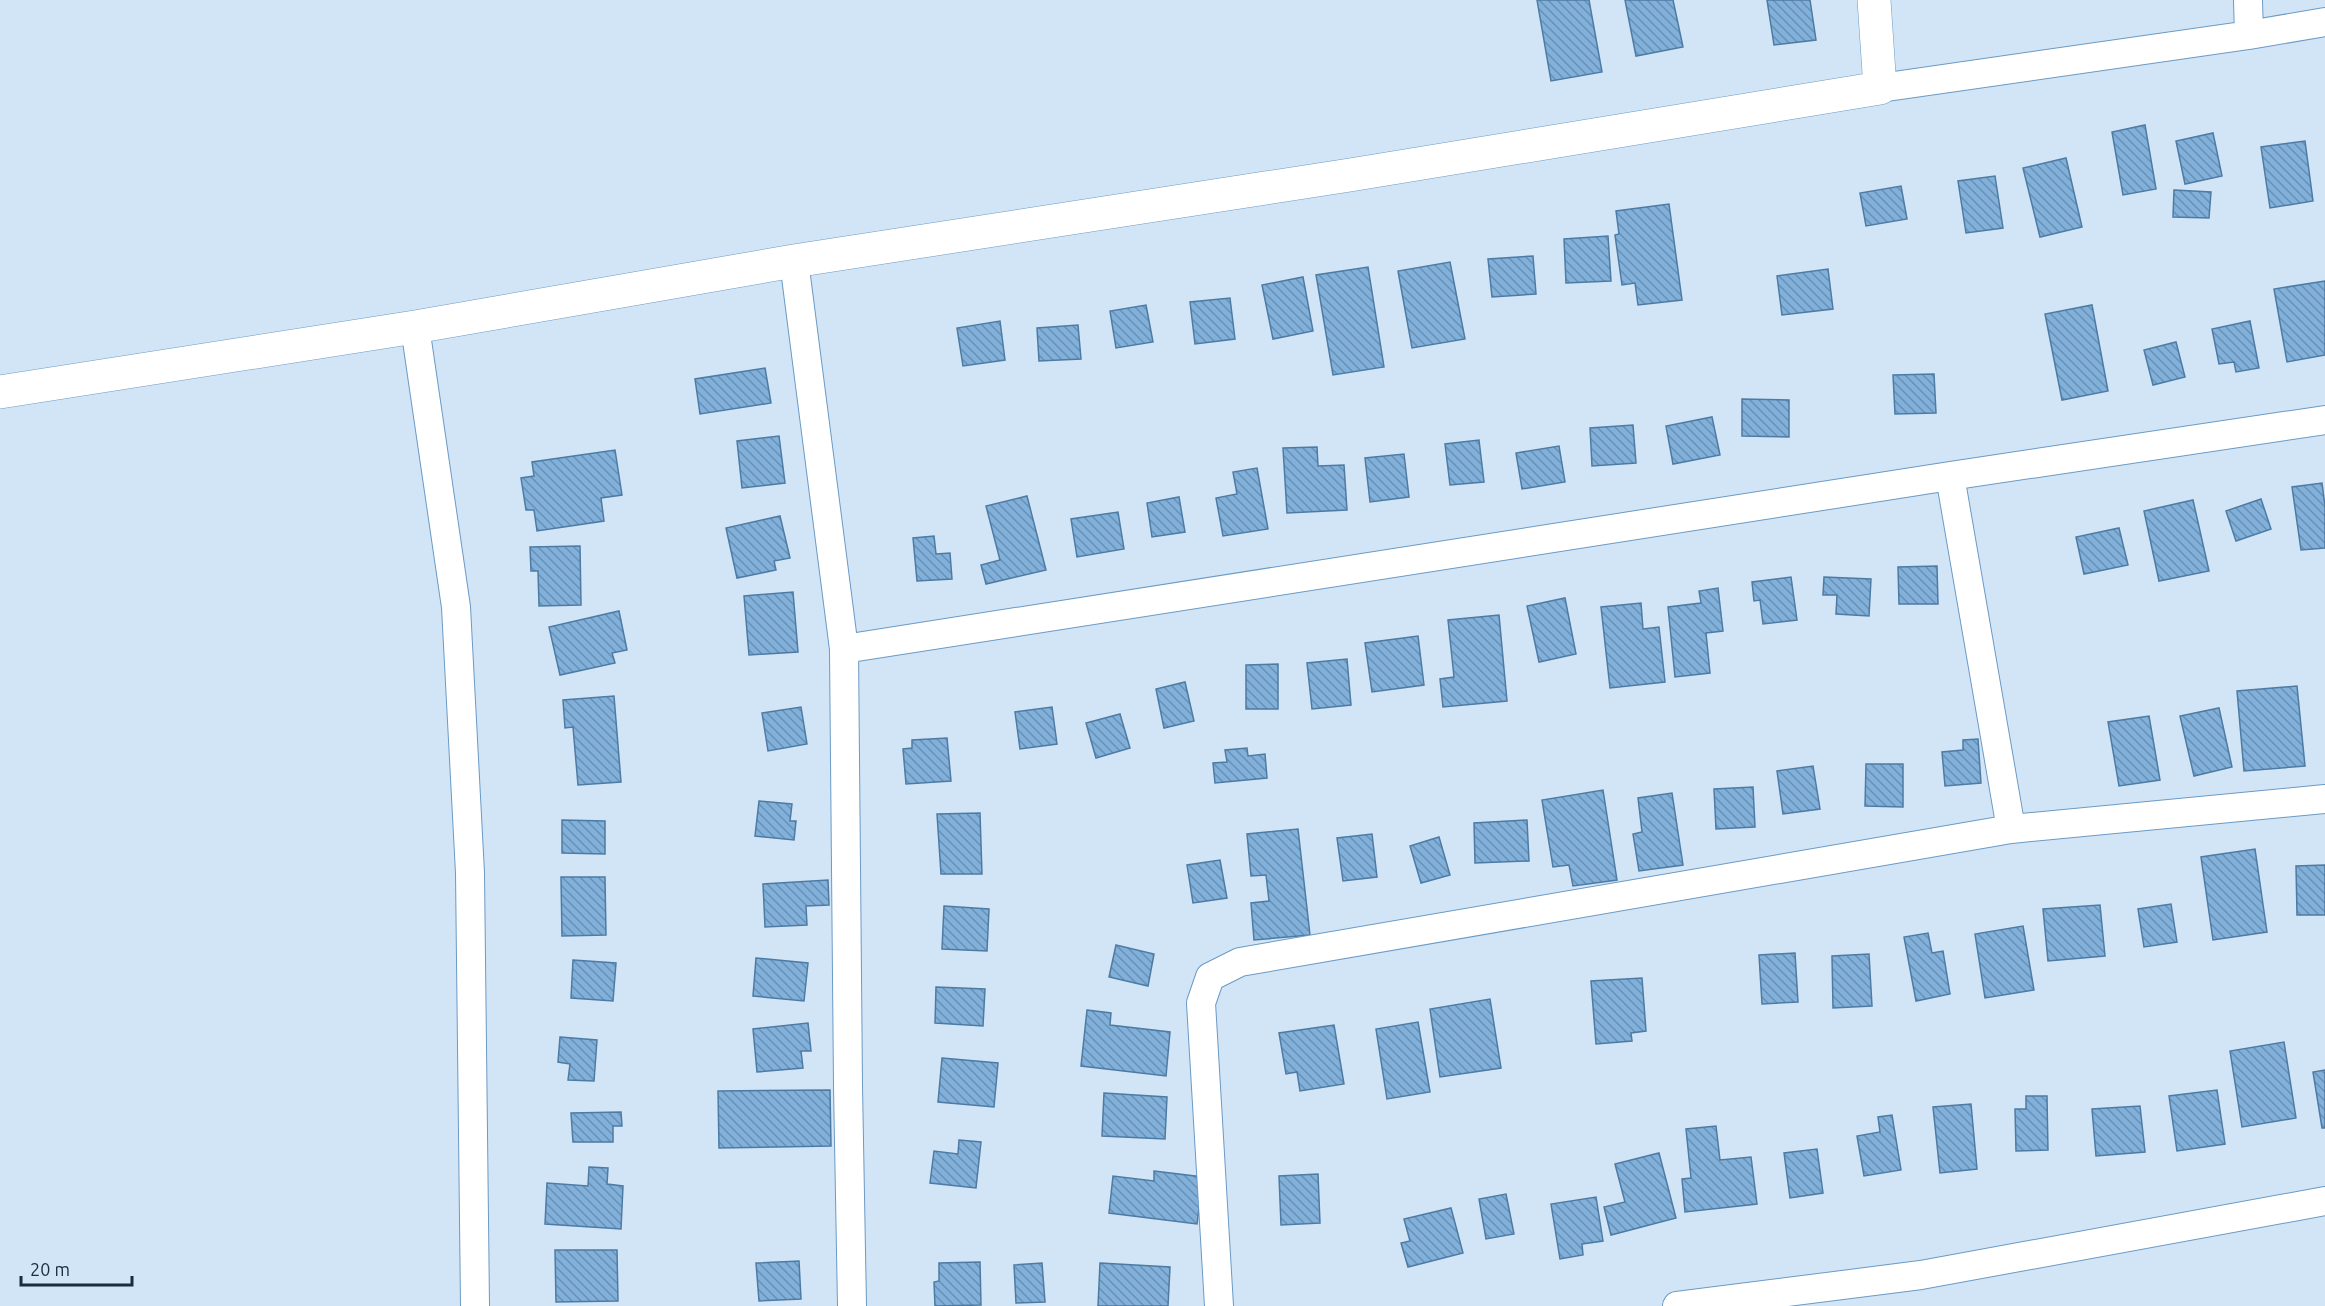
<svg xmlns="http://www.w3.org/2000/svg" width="2325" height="1306" viewBox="0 0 2325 1306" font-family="Ubuntu,sans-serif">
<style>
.building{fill:url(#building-back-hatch);stroke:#4d7ba3;stroke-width:1.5}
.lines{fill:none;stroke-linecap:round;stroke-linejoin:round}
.street-casing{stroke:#6b9ac4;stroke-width:30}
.secondary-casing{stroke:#6b9ac4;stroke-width:34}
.street{stroke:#fff;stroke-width:28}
.secondary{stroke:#fff;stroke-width:33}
</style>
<defs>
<pattern id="building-back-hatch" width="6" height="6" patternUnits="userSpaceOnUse" patternTransform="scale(1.5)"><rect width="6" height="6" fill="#81b0db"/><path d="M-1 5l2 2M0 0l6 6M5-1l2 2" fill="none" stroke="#6990b3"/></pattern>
</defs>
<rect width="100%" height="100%" fill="#d2e5f7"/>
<path class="building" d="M1537,0h52l13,72 -51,9z
M1625,0h48l10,47 -47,9z
M1767,0h43l6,40 -42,5z
M2145,125l11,64 -33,6 -11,-63z
M2213,133l9,43 -37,8 -9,-43z
M2305,141l8,60 -43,7 -9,-61z
M2066,158l16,69 -42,10 -17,-69z
M1995,176l8,52 -37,5 -8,-52z
M1901,186l6,33 -41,7 -6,-33z
M2174,190l37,2 -2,26 -36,-1z
M1669,204l13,96 -44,5 -3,-22 -13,2 -7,-50 4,-1 -3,-23z
M1608,236l3,45 -45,2 -2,-44z
M1533,256l3,38 -44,3 -4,-38z
M1450,262l15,77 -53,9 -14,-77z
M1368,267l16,100 -51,8 -17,-100z
M1828,269l5,40 -51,6 -5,-39z
M1303,277l10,54 -40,8 -11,-54z
M2325,281v74l-38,7 -13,-73z
M1230,298l5,41 -40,5 -5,-42z
M1146,305l7,37 -37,6 -6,-37z
M2092,305l16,86 -46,9 -17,-86z
M1000,321l5,39 -42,6 -6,-38z
M2250,321l9,47 -23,4 -2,-10 -15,2 -7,-35z
M1078,325l3,34 -42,2 -2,-33z
M2176,342l9,35 -32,8 -9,-35z
M765,368l6,35 -71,11 -5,-35z
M1934,374l2,39 -41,1 -2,-39z
M1742,399l47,1v37l-47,-1z
M1712,417l8,38 -47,9 -7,-38z
M1633,425l3,38 -44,3 -2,-38z
M779,436l6,47 -43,5 -5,-47z
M1479,440l5,42 -34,3 -5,-41z
M1559,446l6,36 -43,7 -6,-36z
M1317,447l1,19 26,-1 3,45 -60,3 -4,-65z
M615,450l7,45 -21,3 3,23 -67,10 -3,-21h-8l-5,-32 13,-2 -2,-14z
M1404,454l5,43 -39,5 -5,-44z
M1257,468l11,61 -45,7 -7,-38 21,-4 -4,-22z
M2322,483l3,23v42l-24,2 -9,-63z
M1027,496l19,74 -60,14 -5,-19 19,-5 -14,-54z
M1179,497l6,35 -33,5 -5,-34z
M2261,499l10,30 -35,12 -10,-30z
M2193,500l16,71 -50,10 -15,-70z
M1118,512l6,37 -47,8 -6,-38z
M780,516l10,42 -16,3 2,9 -39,8 -11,-50z
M2119,528l9,37 -44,9 -8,-37z
M934,536l2,18 14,-1 2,26 -35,2 -4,-43z
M580,546l1,59 -42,1 -1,-35h-7l-1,-24z
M1937,566l1,38h-39l-1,-37z
M1791,577l6,43 -34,4 -3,-24 -6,1 -2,-19z
M1824,577l47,2 -2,37 -33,-2 1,-19h-14z
M1718,588l5,43 -17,2 4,40 -35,4 -7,-70 33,-4 -2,-12z
M793,592l5,60 -49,3 -5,-59z
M1565,598l11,56 -37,8 -12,-56z
M1641,603l2,26 16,-2 6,55 -55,6 -9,-81z
M619,611l8,39 -15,3 3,10 -55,12 -11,-48z
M1499,615l8,86 -64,6 -3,-28 14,-2 -6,-57z
M1418,636l6,49 -52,7 -7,-49z
M1347,659l4,46 -39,4 -5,-46z
M1278,664v45h-32v-44z
M1185,682l9,39 -30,7 -8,-39z
M2297,686l8,80 -61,5 -7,-80z
M614,696l7,86 -43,3 -5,-58 -8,1 -2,-28z
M801,707l6,37 -39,7 -6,-38z
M1052,707l5,37 -37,5 -5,-37z
M2219,708l13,59 -38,9 -14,-60z
M1120,714l10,34 -34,10 -10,-35z
M2149,716l11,64 -41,6 -11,-64z
M947,738l4,43 -45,3 -3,-35 9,-1v-8z
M1978,739l3,44 -36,3 -3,-34 21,-2v-10z
M1247,748l1,8 17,-2 2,24 -52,5 -2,-20 14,-1 -2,-12z
M1866,764h37v43l-38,-1z
M1813,766l7,43 -37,5 -6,-43z
M1753,787l2,40 -39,2 -2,-40z
M1603,790l14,90 -44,6 -4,-21 -16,2 -11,-67z
M1672,793l11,72 -44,6 -6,-37 9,-2 -4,-34z
M759,801l33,3 -2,17h6l-2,19 -39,-4z
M980,813l2,61h-41l-4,-60z
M562,820l43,1v33l-43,-1z
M1527,820l2,41 -54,2 -1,-40z
M1298,829l12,106 -56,5 -3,-37 18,-2 -3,-26 -15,1 -4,-42z
M1372,834l5,43 -34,4 -6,-43z
M1439,837l11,38 -29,8 -11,-37z
M2255,849l12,83 -54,8 -12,-83z
M1220,860l7,38 -34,5 -6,-38z
M2325,865v50h-28l-1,-49z
M561,877h44l1,58 -44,1z
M828,880l1,25 -23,1 1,19 -42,2 -2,-43z
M2171,904l6,38 -33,5 -6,-38z
M2100,905l5,51 -57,5 -5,-52z
M944,906l45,3 -2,42 -45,-2z
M2023,926l11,64 -49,8 -10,-64z
M1928,933l4,20 11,-2 7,43 -34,7 -12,-64z
M1116,945l38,9 -6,32 -39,-9z
M1795,953l3,49 -36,2 -3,-49z
M1869,954l3,52 -39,2 -1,-52z
M756,958l52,5 -4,38 -51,-5z
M573,960l43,3 -3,38 -42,-3z
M1642,978l4,53 -15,2 1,8 -36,3 -5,-63z
M936,987l49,2 -2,37 -48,-3z
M1490,999l11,69 -61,9 -10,-68z
M1087,1010l24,3 -1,12 60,7 -4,44 -85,-10z
M1418,1022l12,70 -43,7 -11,-70z
M808,1023l3,28h-10l2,17 -46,4 -4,-43z
M1334,1025l10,59 -44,7 -3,-19 -11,2 -7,-41z
M560,1037l37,3 -3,41 -26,-1 2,-16 -12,-2z
M2284,1042l12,76 -54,9 -12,-76z
M942,1058l56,5 -4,44 -56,-5z
M2325,1070v58h-3l-9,-56z
M830,1090l1,56 -112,2 -1,-57z
M2217,1090l8,54 -48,7 -8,-55z
M1104,1093l63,4 -2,42 -63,-3z
M2026,1096h21l1,54 -32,1 -1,-42h11z
M1971,1104l6,65 -37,4 -7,-66z
M2140,1106l5,46 -49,4 -4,-47z
M621,1112l1,14h-9v16h-40l-2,-29z
M1892,1115l9,55 -37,6 -7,-40 23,-4 -2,-15z
M1716,1126l4,34 31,-3 6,47 -72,8 -3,-33 9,-1 -5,-49z
M959,1140l22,2 -5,46 -46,-5 4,-32 24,3z
M1817,1149l6,44 -33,5 -6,-45z
M1659,1153l17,65 -65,17 -7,-28 21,-5 -10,-38z
M589,1167l19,1 -1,16 16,2 -2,43 -76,-5 2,-41 41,3z
M1154,1171l49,6 -6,47 -88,-11 4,-37 41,5z
M1318,1174l2,49 -39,2 -2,-49z
M1506,1194l8,40 -28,5 -7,-40z
M1596,1197l7,44 -21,3 1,11 -23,4 -9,-55z
M1451,1208l12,45 -55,14 -7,-24 9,-2 -6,-22z
M555,1250h62l1,51 -62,1z
M799,1261l2,38 -42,2 -3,-38z
M980,1262l1,43 -46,1 -1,-24 5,-1v-18z
M1042,1263l3,39 -29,1 -2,-38z
M1100,1263l70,4 -2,39h-70z"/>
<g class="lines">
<g class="street-casing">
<path id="street" d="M2248,0l1,35
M1880,88l369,-53 76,-13
M794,261l50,388 4,437 4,220
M415,327l41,280 14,266 5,433
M1950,476l61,353
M844,649l1106,-173 375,-56
M1219,1306l-18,-303 9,-26 30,-15 771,-133 314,-30
M1677,1306l244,-31 404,-74"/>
</g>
<g class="secondary-casing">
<path id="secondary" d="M0,392l415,-65 379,-66 556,-86 530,-87 -6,-88"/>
</g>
<use href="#street" class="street"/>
<use href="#secondary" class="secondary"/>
</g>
<path d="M21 1276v9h111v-9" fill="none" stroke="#1a2d3e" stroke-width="3"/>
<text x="30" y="1276" font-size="18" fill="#1a2d3e" stroke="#d2e5f7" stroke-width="4.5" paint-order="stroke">20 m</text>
</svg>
